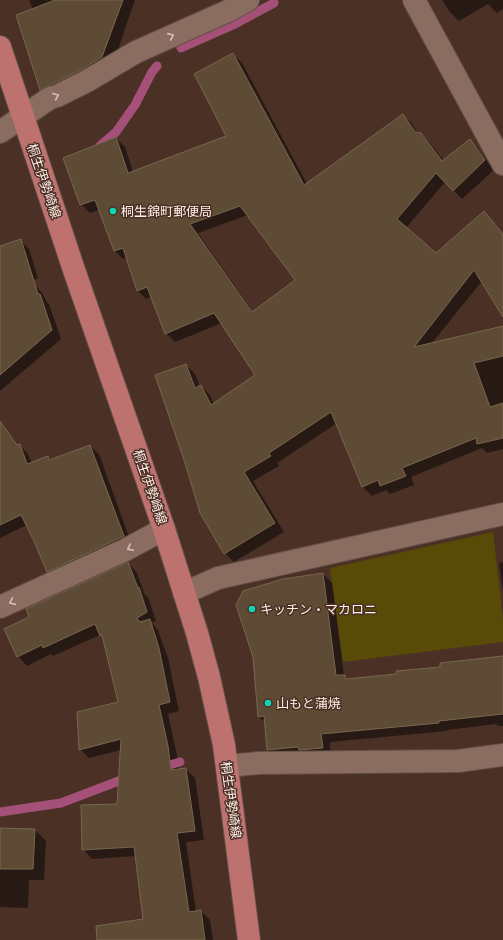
<svg xmlns="http://www.w3.org/2000/svg" width="503" height="940" viewBox="0 0 503 940" font-family="'DejaVu Sans','Noto Sans JP',sans-serif">
<style>
.green{fill:#584b07}
.shadow{fill:#0007;fill-rule:evenodd}
.lines{fill:none;stroke-linecap:round;stroke-linejoin:round}
.stream{stroke:#a55078;stroke-width:9}
.building{fill:#5e4b35;stroke:#7a664f;fill-rule:evenodd}
.minor-casing{stroke:#654f45;stroke-width:24}
.tertiary-casing{stroke:#654f45;stroke-width:24}
.primary-casing{stroke:#654f45;stroke-width:24}
.minor{stroke:#8a6d60;stroke-width:22}
.tertiary{stroke:#8a6d60;stroke-width:22}
.primary{stroke:#be7270;stroke-width:22}
.oneway{stroke:#d6c0b7}
.poi-dot{fill:#11d5b4;stroke:#4a3025;stroke-width:1.5}
.labels{text-anchor:middle;dominant-baseline:central;stroke-width:3;stroke-linejoin:round;paint-order:stroke}
.street-label{font-size:13px;fill:#ffede6;stroke:#4a3025}
.poi-label{font-size:13px;fill:#ffede6;stroke:#4a3025;text-anchor:start}
</style>
<rect width="100%" height="100%" fill="#4a3025"/>
<path class="green" d="M493,532l10,87v23l-160,20 -13,-94z"/>
<path class="shadow" d="M29,0h106l-23,67 -61,31 -10,-9 -8,-79z
M442,0h61v9l-6,4 -9,-9 -29,17 -10,-10z
M233,54l9,9 65,121 96,-69 9,9 6,10h3l9,9 14,18 26,-21 8,9 16,21 -32,29 -17,-17 -39,46 30,26 57,-32 10,12v82l-21,-35 -50,62 71,-16v122l-16,4 -5,-5 -71,29 3,8 -24,9 -4,-4 -14,6 -9,-9 -26,-64 -60,40 2,3 -26,15 31,51 -50,30 -9,-9 -24,-40 -15,-148 9,9 5,13 1,-1 9,9 4,9 43,-28 -35,-53 -47,19 -9,-9 -14,-36 -6,2 -9,-9 -10,-32 -4,1 -9,-9 -14,-40 -10,3 -9,-9 35,-66 9,9 8,25 95,-35zM248,215l48,66 -43,31 -55,-79z
M20,240l9,9 9,29 -38,19v-50z
M35,285l8,9 3,7 3,3 12,35 -61,52v-77z
M20,445l8,9 4,10 16,-7 3,3 39,-14 9,8 33,91 -76,35 -8,-9 -21,-46 -27,13v-84z
M503,562v30l-4,-29z
M128,563l9,10 8,22 3,2 8,24 -4,2 6,7 10,28 11,53 -11,3 9,42 2,14 7,-1 9,9 9,62 -18,2 10,70 5,-1 9,9 3,20h-84l15,-20 -8,-64 -44,3 -9,-10 35,-44 3,-55 -32,8 -9,-9 39,-46 -15,-65 -4,-3 -47,21 -2,-2 -24,12 -9,-10 13,-39z
M323,574l9,9 12,93h1l4,3 48,-4 106,-18v69h-5l-2,-2 -49,6v1l-117,11 1,15 -54,2 -9,-9 -2,-27 -7,-6z
M0,829l35,1 11,11 -2,39h-15l-1,28 -28,-1z"/>
<g class="lines">
<path class="stream" d="M181,48l52,-23 41,-22
M100,146l16,-14 19,-27 17,-33 5,-6
M159,768l21,-6
M0,812l61,-9 68,-26"/>
</g>
<path class="building" d="M55,0h68l-21,57 -21,13 -41,20 -24,-75z
M233,53l71,132 99,-71 12,18 6,1 21,28 28,-22 15,21 -32,31 -17,-18 -39,46 39,34 48,-42 19,23v83l-29,-47 -60,77 89,-21v30l-29,7 16,44 13,-4v35l-26,6 -1,-6 -74,30 4,8 -26,10 -2,-6 -16,7 -31,-75 -62,41 2,3 -27,16 31,51 -51,31 -24,-41 -15,-50 -30,-88 31,-11 9,24 6,-3 10,20 44,-30 -41,-62 -49,21 -18,-47 -10,4 -14,-43 -9,3 -19,-51 -15,5 -17,-47 53,-21 12,36 98,-37 -32,-62zM240,206l55,74 -43,32 -62,-88z
M21,239l17,55h2l12,36 -52,45v-129z
M0,421l17,24 3,-1 7,20 21,-8 1,4 41,-15 34,91 -77,36 -14,-33 -12,-24 -21,10z
M128,562l10,26 1,-1 8,25 -10,6 3,4 10,-3 9,29 11,54 -11,3 9,41 3,24 15,-2 9,63 -18,2 12,79 12,-2 4,30h-108l-1,-14 47,-7 -9,-72 -52,3 -1,-45 36,-1 4,-65 -42,11 -2,-38 41,-10 -16,-67 -2,1 -5,-12 -52,24 -1,-3 -25,12 -13,-28 25,-12 -3,-8z
M323,573l13,102h9l1,4 50,-5v-3l44,-4v-4l63,-7v58l-64,7v2l-118,11 2,14 -24,2 -1,-3 -31,3 -3,-34 -6,1 -5,-60 -17,-52 7,-14 40,-12z
M0,828l35,1 -2,40h-33z"/>
<g class="lines">
<g class="minor-casing">
<path id="minor" d="M414,0l89,164
M0,132l50,-34 7,-2 30,-15 49,-29 92,-41 20,-11
M0,607l125,-57 39,-21
M227,766l31,-3 200,-2 45,-6"/>
</g>
<g class="tertiary-casing">
<path id="tertiary" d="M184,593l34,-15 285,-64"/>
</g>
<g class="primary-casing">
<path id="primary" d="M0,47l74,223 90,259 33,104 12,44 15,68 25,195"/>
</g>
<use href="#minor" class="minor"/>
<use href="#tertiary" class="tertiary"/>
<use href="#primary" class="primary"/>
</g>
<defs><path id="oneway-chevron" d="M-2-3.5L2.5 0L-2 3.5" fill="none" stroke-width="1.6" stroke-linecap="round" stroke-linejoin="round"/></defs>
<g class="oneway">
<use href="#oneway-chevron" transform="translate(171 36) rotate(-24)"/>
<use href="#oneway-chevron" transform="translate(56 96) rotate(-23)"/>
<use href="#oneway-chevron" transform="translate(130 548) rotate(154)"/>
<use href="#oneway-chevron" transform="translate(12 602) rotate(156)"/>
</g>
<g class="poi-dot">
<circle cx="113" cy="211" r="4"/>
<circle cx="252" cy="609" r="4"/>
<circle cx="268" cy="703" r="4"/>
</g>
<g class="labels">
<g class="street-label">
<text transform="translate(44 181) rotate(71)">桐生伊勢崎線</text>
<text transform="translate(150 487) rotate(71)">桐生伊勢崎線</text>
<text transform="translate(231 800) rotate(82)">桐生伊勢崎線</text>
</g>
<g class="poi-label">
<text x="121" y="211">桐生錦町郵便局</text>
<text x="260" y="609">キッチン・マカロニ</text>
<text x="276" y="703">山もと蒲焼</text>
</g>
</g>
</svg>
